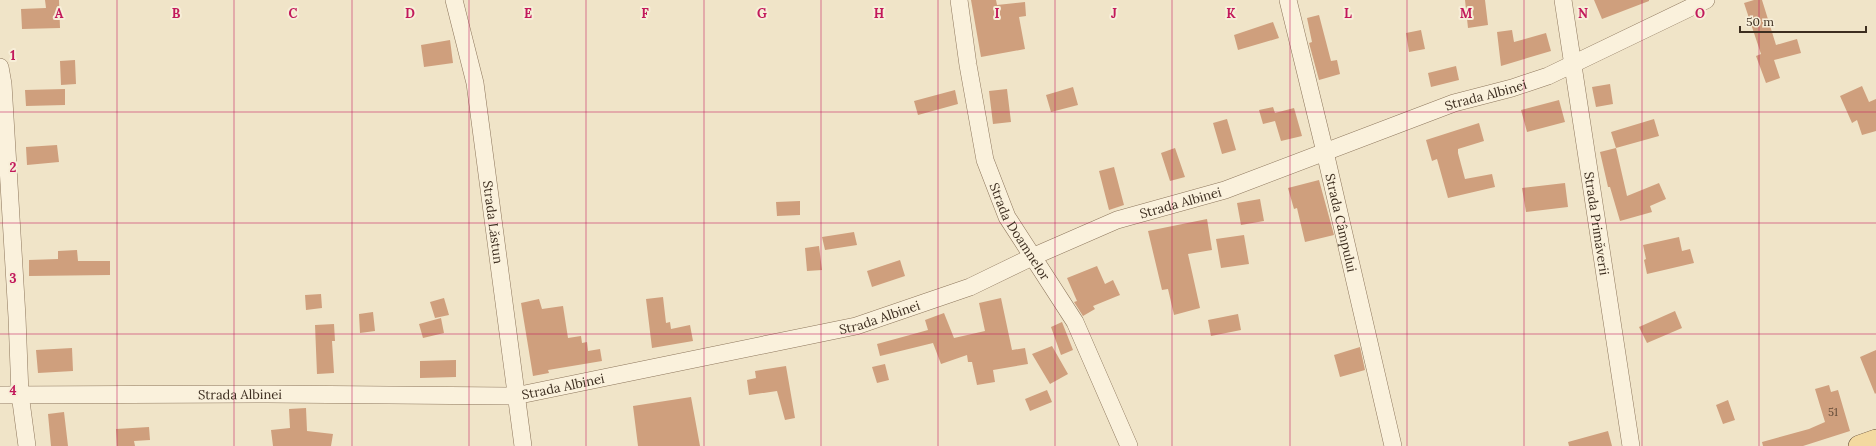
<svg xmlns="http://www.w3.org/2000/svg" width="1876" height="446" viewBox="0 0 1876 446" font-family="Lora,serif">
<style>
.building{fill:#cf9f7d}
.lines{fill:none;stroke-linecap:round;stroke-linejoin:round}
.minor-casing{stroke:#8d765c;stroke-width:18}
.major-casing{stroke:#5b4430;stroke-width:22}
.minor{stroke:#faf1dc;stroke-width:17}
.major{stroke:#f3d9a0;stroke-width:21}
.grid{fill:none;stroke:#c2185b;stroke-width:1;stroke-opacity:0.55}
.labels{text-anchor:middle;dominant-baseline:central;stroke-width:4;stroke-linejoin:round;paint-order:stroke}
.number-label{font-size:11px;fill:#624a37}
.street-label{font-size:13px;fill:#3d2e20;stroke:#f7eed8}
.grid-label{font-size:13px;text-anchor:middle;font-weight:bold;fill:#c2185b;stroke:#f7eed8;stroke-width:4;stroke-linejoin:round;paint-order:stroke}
</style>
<rect width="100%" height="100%" fill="#f0e4c8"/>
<path class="building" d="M45,0h14l1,28 -38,1 -1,-20 25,-1z
M971,0h25l1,5 28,-3 1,14 -7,1 6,32 -44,8z
M1465,0h20l3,25 -20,3z
M1594,0h55v1l-47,18z
M1754,0h8l14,45 21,-6 4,14 -27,7 6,18 -14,5 -10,-27 5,-2 -17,-51z
M1319,15l12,46 6,-1 3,14 -21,6 -10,-37 3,-1 -5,-24z
M1273,22l6,16 -41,12 -4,-15z
M1421,30l4,19 -16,3 -3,-19z
M1512,30l2,12 32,-9 5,18 -50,15 -4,-34z
M450,40l3,23 -29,4 -3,-22z
M75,60l1,24 -15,1 -1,-24z
M1456,66l3,14 -28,7 -3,-14z
M1610,84l3,20 -17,3 -4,-20z
M1862,86l7,16 7,-3v32l-14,4 -5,-15 -5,3 -12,-27z
M1073,87l5,18 -27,7 -5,-17z
M65,89v16l-39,1 -1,-16z
M1007,89l4,33 -18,2 -4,-33z
M955,90l3,14 -40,11 -4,-14z
M1559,100l6,22 -38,10 -6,-22z
M1273,107l2,6 19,-5 8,28 -21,5 -6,-20 -12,3 -4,-14z
M1227,119l9,31 -14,4 -9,-31z
M1654,119l5,17 -43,12 -5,-16z
M1479,123l5,18 -26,8v4l7,26 27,-5 3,13 -47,11 -11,-39 -5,2 -6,-21z
M57,145l2,17 -32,3 -1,-18z
M1175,148l10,29 -15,4 -9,-28z
M1616,148l11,48 32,-13 7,16 -16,7 2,6 -32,9 -10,-34h-2l-8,-35z
M1114,167l10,38 -15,5 -10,-39z
M1319,180l15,55 -29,7 -8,-34 -3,1 -6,-21z
M1565,183l3,24 -42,5 -4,-24z
M1260,199l4,22 -23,4 -4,-22z
M800,201v14l-23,1 -1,-14z
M1207,219l5,31 -24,4 12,54 -26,7 -6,-26 -6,1 -14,-59z
M854,232l3,13 -32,5 -3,-13z
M1244,235l5,29 -28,4 -5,-29z
M1679,237l3,14 8,-2 4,14 -47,11 -3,-14 2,-1 -3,-14z
M819,246l3,24 -15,1 -2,-23z
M77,250l1,11h32v14l-81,1v-16l29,-1v-8z
M900,260l5,16 -33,11 -5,-16z
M1097,266l8,18 8,-4 7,15 -27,11 2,3 -12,7 -9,-14 3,-1 -10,-23z
M321,294l1,14 -16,2 -1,-15z
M663,297l3,26 4,-1 1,7 19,-4 3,16 -41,7 -6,-49z
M444,298l5,17 -14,3 -5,-16z
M1001,298l11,52 13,-2 3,16 -35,6 2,12 -18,3 -5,-23h-4l-1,-7 -26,9 -8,-21 -53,13 -3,-12 51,-14 -3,-10 19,-7 10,25 31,-7 -6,-28z
M539,299l3,10 21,-3 5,32 13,-2 1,7 5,-1 1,9 12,-2 2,12 -54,9 1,3 -16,3 -12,-73z
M1675,311l7,17 -35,15 -8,-16z
M373,312l2,19 -15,2 -1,-19z
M1238,314l3,16 -30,6 -3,-16z
M441,318l3,15 -21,5 -4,-14z
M1062,322l11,28 -12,5 -10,-28z
M334,324l1,17h-3l2,32 -17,1 -2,-49z
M1052,346l16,28 -18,10 -18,-30z
M1360,347l5,23 -25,7 -6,-22z
M72,348l1,23 -35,2 -2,-23z
M1876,350v43l-1,1 -15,-37z
M456,360v17l-36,1v-17z
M885,364l4,16 -12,3 -5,-16z
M786,366l9,52 -10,2 -8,-29 -28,4 -2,-15 9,-2 -1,-7z
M1829,385l2,7 7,-2 12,41 -47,15h-40l-1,-4 47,-13 16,-7 -10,-33z
M1047,390l5,12 -22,9 -5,-12z
M691,397l9,49h-62l-5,-40z
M1728,400l7,20 -12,4 -7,-19z
M306,408l1,23 26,3 -2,12h-58l-2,-16 19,-2 -1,-19z
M64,412l4,34h-17l-3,-32z
M149,427l1,13 -16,1 1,5h-18l-1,-17z
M1608,431l4,15h-43l-1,-4z"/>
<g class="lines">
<g class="minor-casing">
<g id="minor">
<path id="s1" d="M454,0l21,83 48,363"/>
<path id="s2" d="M959,0l9,65 17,95 22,57 68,105 54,124"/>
<path id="s3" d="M1288,0l37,152 68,294"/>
<path id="s4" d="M1563,0l68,446"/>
<path d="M0,67l3,17 14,233 3,77 7,52"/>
<path id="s5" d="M0,395l268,-1 247,2 341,-70 114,-39 62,-30 85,-37 108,-30 229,-87 58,-15 36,-12 158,-76"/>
</g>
</g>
<g class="major-casing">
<path id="major" d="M1859,446l17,-6"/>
</g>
<use href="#minor" class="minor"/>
<use href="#major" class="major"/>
</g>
<path class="grid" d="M117,0v446M234,0v446M352,0v446M469,0v446M586,0v446M704,0v446M821,0v446M938,0v446M1055,0v446M1172,0v446M1290,0v446M1407,0v446M1524,0v446M1642,0v446M1759,0v446M0,112h1876M0,223h1876M0,334h1876"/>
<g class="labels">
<g class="number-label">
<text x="1833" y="412">51</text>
</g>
<g class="street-label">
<text stroke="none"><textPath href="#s5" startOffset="1535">Strada Albinei</textPath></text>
<text stroke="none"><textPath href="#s5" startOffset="1211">Strada Albinei</textPath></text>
<text stroke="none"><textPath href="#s1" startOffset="226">Strada Lăstun</textPath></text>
<text stroke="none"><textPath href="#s3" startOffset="229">Strada Câmpului</textPath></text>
<text stroke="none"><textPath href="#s4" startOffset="226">Strada Primăverii</textPath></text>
<text stroke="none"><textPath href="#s2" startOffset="242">Strada Doamnelor</textPath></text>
<text stroke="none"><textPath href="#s5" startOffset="888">Strada Albinei</textPath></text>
<text stroke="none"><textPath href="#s5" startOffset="564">Strada Albinei</textPath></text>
<text stroke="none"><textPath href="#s5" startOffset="240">Strada Albinei</textPath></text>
</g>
</g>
<g class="grid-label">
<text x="59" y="18">A</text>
<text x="176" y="18">B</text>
<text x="293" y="18">C</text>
<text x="410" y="18">D</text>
<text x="528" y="18">E</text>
<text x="645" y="18">F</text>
<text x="762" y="18">G</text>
<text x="879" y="18">H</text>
<text x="997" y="18">I</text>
<text x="1114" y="18">J</text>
<text x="1231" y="18">K</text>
<text x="1348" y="18">L</text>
<text x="1466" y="18">M</text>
<text x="1583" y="18">N</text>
<text x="1700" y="18">O</text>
<text x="13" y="60">1</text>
<text x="13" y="172">2</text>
<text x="13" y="283">3</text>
<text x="13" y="395">4</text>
</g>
<path d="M1740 26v6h126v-6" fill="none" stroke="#3d2e20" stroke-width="2"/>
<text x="1746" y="26" font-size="12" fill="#3d2e20" stroke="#f7eed8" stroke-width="3" paint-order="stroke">50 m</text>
</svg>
